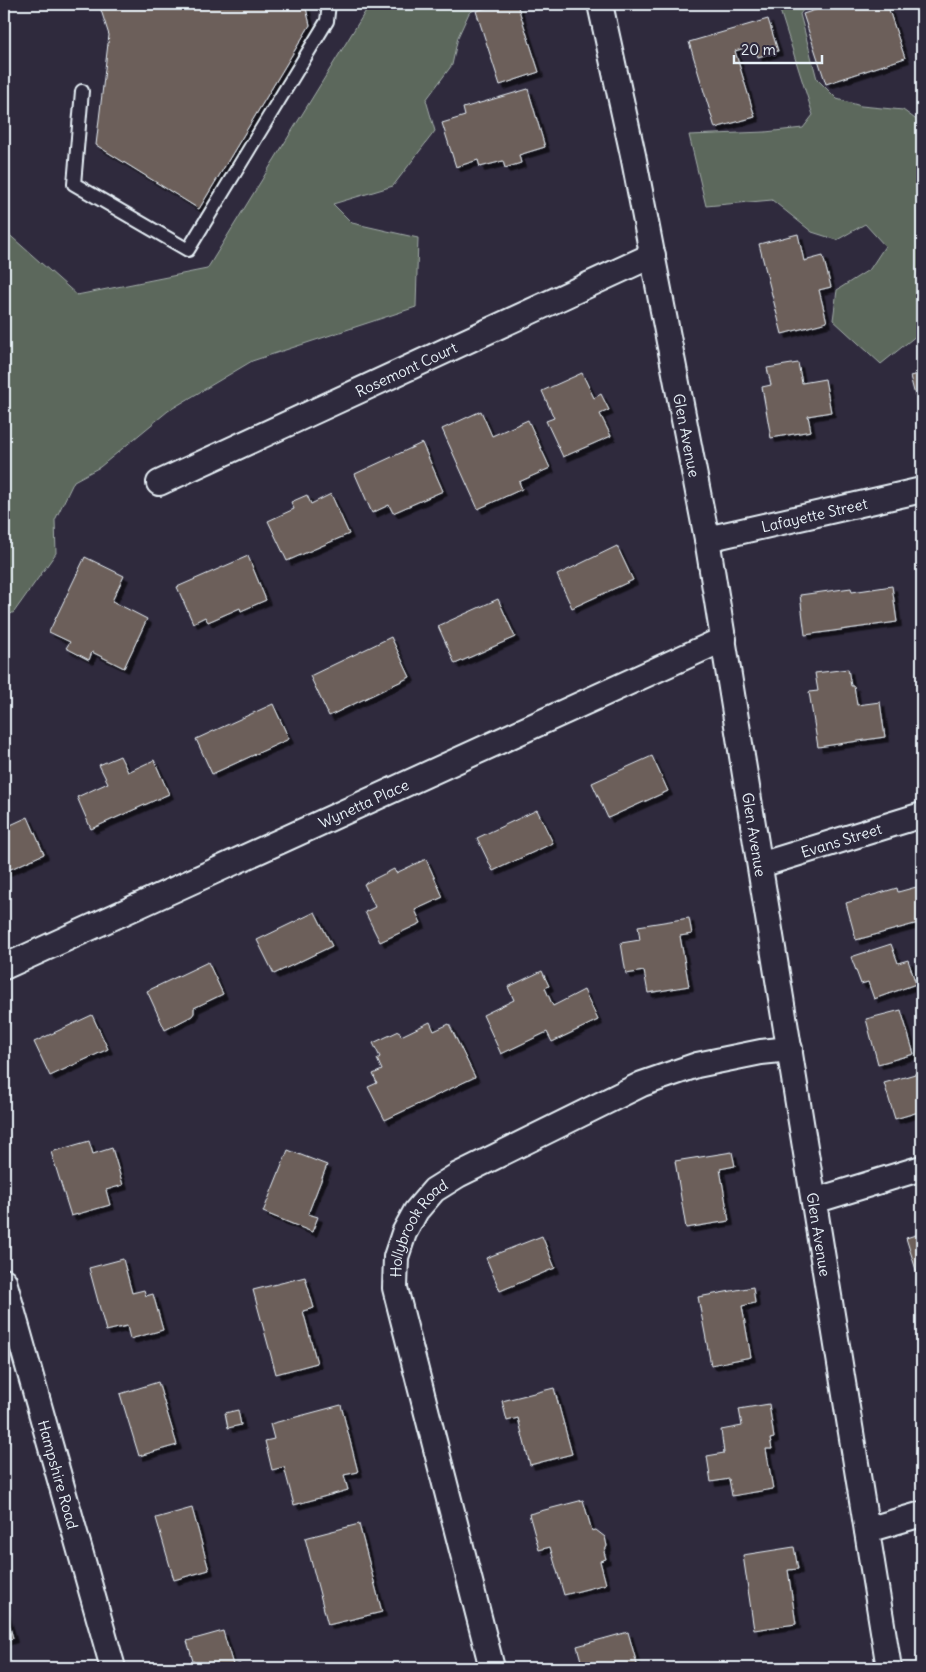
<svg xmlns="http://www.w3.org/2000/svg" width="926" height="1672" viewBox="0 0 926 1672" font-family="Delius,sans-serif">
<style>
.green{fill:#5c675b;stroke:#a2acaa}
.building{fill:#6c5e5a;stroke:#e8f1f8;filter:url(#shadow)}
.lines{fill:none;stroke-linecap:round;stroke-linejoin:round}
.service-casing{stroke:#e8f1f8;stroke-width:16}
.minor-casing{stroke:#e8f1f8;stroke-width:28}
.service{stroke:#2f2a3d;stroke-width:12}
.minor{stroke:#2f2a3d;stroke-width:24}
.labels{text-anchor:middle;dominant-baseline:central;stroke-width:4;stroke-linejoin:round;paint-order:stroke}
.street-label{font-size:15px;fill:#e8f1f8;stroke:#2f2a3d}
</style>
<defs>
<filter id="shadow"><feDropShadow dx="4.5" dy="4.5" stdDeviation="0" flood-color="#0009"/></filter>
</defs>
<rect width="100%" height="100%" fill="#2f2a3d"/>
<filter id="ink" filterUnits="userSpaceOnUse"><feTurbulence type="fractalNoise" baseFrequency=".02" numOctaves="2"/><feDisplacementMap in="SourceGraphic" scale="10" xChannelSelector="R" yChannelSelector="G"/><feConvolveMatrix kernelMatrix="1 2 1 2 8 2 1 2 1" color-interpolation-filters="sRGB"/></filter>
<g filter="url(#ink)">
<path class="green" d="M370,4h114l-15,9 -11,24 -6,28 -26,35 9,31 -42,55 -60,18 19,19 66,15 -2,69 -164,54 -84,50 -68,56 -26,14 -19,39 1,33 -42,59 -10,6v-388l73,65 130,-26z
M778,4h30l-8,10 17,65 20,20 24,7 42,4 19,14v207l-41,33 -48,-44 4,-30 33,-21 15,-23 -20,-22 -28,16 -25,-8 -40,-32 -66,6 -17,-71 76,-3 38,-4 10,-13z"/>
<path class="building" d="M99,4h206l5,21 -111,184 -103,-64 13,-110z
M499,4h18l22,68 -39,13 -24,-74z
M834,4h53l18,54 -79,26 -23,-70z
M768,19l10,32 -20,6 -3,-12 -20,6 20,66 -40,11 -26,-86z
M528,89l17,58 -26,8 2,8 -16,5 -2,-7 -23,6 -2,-7 -22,7 -14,-44 23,-7 -2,-8z
M798,234l6,27 19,-5 8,31 -12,3 8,32 -45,12 -23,-90z
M798,363l4,20 23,-4 6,33 -23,4 3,15 -40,7 -9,-51 9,-2 -4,-17z
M582,373l12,25 7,-4 8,16 -9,4 11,22 -48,21 -17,-36 8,-3 -12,-27z
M922,373v37l-3,1 -9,-35z
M481,411l11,25 36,-16 22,48 -31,14 3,7 -44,20 -36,-80z
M422,443l21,48 -50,22 -4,-8 -17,8 -17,-39z
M331,494l18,40 -62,27 -19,-40 26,-12 -3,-7 16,-7 4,9z
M617,546l16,34 -61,28 -15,-33z
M248,556l18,44 -25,11 -1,-3 -32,14 -3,-5 -12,6 -16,-36z
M85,557l39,19 -12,25 35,18 -23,49 -32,-16 -3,8 -23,-12 4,-6 -21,-10z
M892,586l5,36 -92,13 -5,-40 51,-7 1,4z
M498,599l17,38 -60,27 -17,-38z
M391,637l19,40 -81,39 -19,-40z
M848,669l3,17h3l3,19 23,-3 5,35 -67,10 -9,-55 9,-1 -3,-18z
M273,704l16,35 -77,35 -16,-35z
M120,756l8,16 26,-12 15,34 -78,35 -14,-32 31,-14 -9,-18z
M652,756l16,35 -60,27 -16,-35z
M537,810l16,33 -60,28 -16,-33z
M28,817l16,37 -40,18v-44z
M426,859l17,38 -28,13 6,13 -41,19 -15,-30 10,-5 -11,-23 30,-15 2,4z
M920,886l2,10v26l-66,18 -10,-37 51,-15 1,4z
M315,912l17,34 -58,28 -17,-34z
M689,918l3,16 -12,2 9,50 -41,7 -4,-22 -18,3 -5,-31 19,-3 -2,-14z
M891,944l7,19 10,-3 8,24 -42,15 -6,-17 -7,2 -10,-27z
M208,962l15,32 -29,14v5l-2,3 -27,14 -18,-39z
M542,971l7,15 -4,2 8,18 31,-16 14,30 -46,22 -5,-10 -46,22 -18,-39 31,-15 -6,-13z
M901,1010l13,44 -36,10 -12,-45z
M92,1015l16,34 -58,27 -16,-34z
M430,1022l4,9 15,-7 26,53 -90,43 -17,-33 9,-4 -4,-9 9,-4 -5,-11 3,-2 -7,-14 26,-12 2,5z
M922,1072v39l-27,8 -11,-36z
M89,1141l4,13 19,-6 11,37 -17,5 4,15 -39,11 -20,-64z
M288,1150l39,15 -19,49 10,3 -6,15 -49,-20z
M732,1152l3,14 -15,3 9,52 -43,7 -11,-67z
M922,1233v39l-5,1 -11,-35z
M542,1236l13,32 -55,23 -14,-33z
M123,1259l9,34 12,-3 2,6 7,-2 10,36 -33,9 -3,-13 -21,5 -17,-63z
M305,1277l9,31 -11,3 14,52 -41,11 -23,-84z
M753,1287l2,16 -13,3 9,51 -40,8 -13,-68z
M158,1382l19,63 -38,11 -19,-62z
M554,1388l18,66 -42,11 -12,-47 -11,3 -5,-20z
M769,1404l5,34 -4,1 2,10h-6l7,40 -41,7 -3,-17 -18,3 -4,-26 17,-3 -3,-23 21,-4 -3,-17z
M341,1405l17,67 -14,3 4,15 -54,15 -10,-38 -12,3 -7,-29 9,-2 -4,-15z
M238,1410l3,15 -13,3 -3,-15z
M583,1500l9,31 4,-1 9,7 2,9 -3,6 2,7 -6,2 6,23 -42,11 -14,-48 -11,3 -10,-36z
M192,1508l17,62 -35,10 -18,-62z
M359,1524l23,88 -54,13 -23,-87z
M794,1547l4,22 -10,1 8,54 -42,6 -11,-75z
M4,1606l9,32 -9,3z
M223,1631l10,34 7,-1 1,4h-46l-8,-27z
M628,1632l10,36h-55l-6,-22z"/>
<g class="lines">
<g class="service-casing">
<path id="service" d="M82,91l-8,93 114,66 139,-229 2,-17"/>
</g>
<g class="minor-casing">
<g id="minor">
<path id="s1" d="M600,4l33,151 74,384 182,1129"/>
<path id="s2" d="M159,483l494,-228"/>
<path id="s3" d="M707,539l215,-49"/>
<path id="s4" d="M760,865l162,-50"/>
<path id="s5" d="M4,967l720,-328"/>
<path d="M814,1201l108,-33"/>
<path id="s6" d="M4,1281l109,387"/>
<path d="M867,1530l55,-16"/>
<path id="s7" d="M492,1668l-97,-380 1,-31 8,-24 12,-22 18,-21 24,-15 184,-91 55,-19 64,-13 29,-3"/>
</g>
</g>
<use href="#service" class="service"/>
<use href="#minor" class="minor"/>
</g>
</g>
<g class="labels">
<g class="street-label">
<text stroke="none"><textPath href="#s2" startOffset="272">Rosemont Court</textPath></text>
<text stroke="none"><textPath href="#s1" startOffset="440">Glen Avenue</textPath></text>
<text stroke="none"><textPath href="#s3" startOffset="110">Lafayette Street</textPath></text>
<text stroke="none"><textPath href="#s5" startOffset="395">Wynetta Place</textPath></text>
<text stroke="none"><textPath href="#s1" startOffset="845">Glen Avenue</textPath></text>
<text stroke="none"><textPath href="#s4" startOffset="85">Evans Street</textPath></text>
<text stroke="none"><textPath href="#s7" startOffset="459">Hollybrook Road</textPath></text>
<text stroke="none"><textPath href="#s1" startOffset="1250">Glen Avenue</textPath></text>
<text stroke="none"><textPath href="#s6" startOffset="201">Hampshire Road</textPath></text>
</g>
</g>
<rect width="926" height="1672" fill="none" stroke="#2f2a3d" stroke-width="20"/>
<rect x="10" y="10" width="906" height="1652" fill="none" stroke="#e8f1f8" stroke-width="2" filter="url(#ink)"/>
<path d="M734 55v8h88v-8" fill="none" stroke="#e8f1f8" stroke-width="2.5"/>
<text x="741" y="55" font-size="15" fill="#e8f1f8" stroke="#2f2a3d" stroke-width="4" paint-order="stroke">20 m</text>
</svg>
